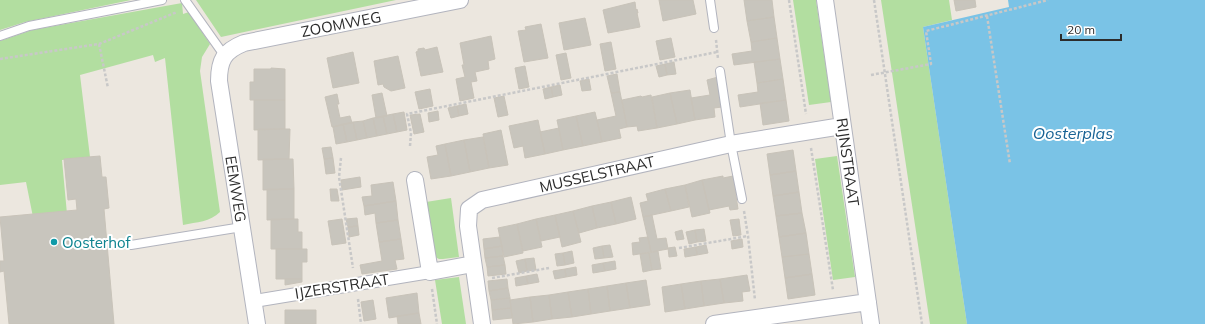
<svg xmlns="http://www.w3.org/2000/svg" width="1205" height="324" viewBox="0 0 1205 324" font-family="Mulish,sans-serif">
<style>
.green{fill:#b2dea0}
.water{fill:#7ac3e6}
.building{fill:#c8c5bd;stroke:#c8c3b9}
.lines{fill:none;stroke-linecap:round;stroke-linejoin:round}
.service-casing{stroke:#b2b4be;stroke-width:10}
.pedestrian-casing{stroke:#b2b4be;stroke-width:14}
.minor-casing{stroke:#b2b4be;stroke-width:18}
.path{stroke:#c8c8c8;stroke-width:2.5;stroke-dasharray:3 2;stroke-linecap:butt}
.service{stroke:#fff;stroke-width:8}
.pedestrian{stroke:#fff;stroke-width:12}
.minor{stroke:#fff;stroke-width:16}
.culture-dot{fill:#0f9aa8;stroke:#fff;stroke-width:1.5}
.labels{text-anchor:middle;dominant-baseline:central;stroke-width:4;stroke-linejoin:round;paint-order:stroke}
.street-label{font-size:15px;fill:#2c2c2c;stroke:#fff}
.culture-label{font-size:15px;fill:#0d838f;stroke:#fff;text-anchor:start}
.water-label{font-size:16px;font-style:italic;fill:#186294;stroke:#fff}
</style>
<rect width="100%" height="100%" fill="#ece7df"/>
<path class="green" d="M0,0h131l-106,22 -25,8z
M196,0h200l-175,37z
M793,0h23l15,102 -22,3z
M881,0h68l3,20 -29,7 44,297h-37z
M182,3l1,11 6,-2 21,32 -8,13 -2,14 20,141c-10,10 -23,10 -37,13l-18,-167 -10,4 -2,-7 -73,20 10,82 -28,3 5,54 -34,3 -7,-35 -26,3v-144l32,-11z
M837,156l18,121 -22,3 -18,-121z
M451,198l8,59 -16,2h-4l-4,-2 -9,-55z
M459,277l7,47h-24l-7,-44z"/>
<path class="water" d="M1008,0h197v324h-238l-44,-297 86,-20z"/>
<path class="building" d="M659,0h34l3,14 -33,7z
M744,0h28l2,17 -27,4z
M954,0h21l1,7 -20,4z
M635,2l1,8 1,-1 1,4h-1l3,14 -32,6 -5,-23z
M774,17l3,21 -26,4 -4,-21z
M585,18l6,27 -27,5 -5,-27z
M541,24l7,34 -24,4 -6,-31 8,-1 -1,-3z
M491,36l4,23 -7,2 1,8 -14,3 2,9 -6,1 3,16 -14,3 -4,-22 9,-2 -3,-12h2l-4,-22z
M671,38l4,19 -15,3 -4,-19z
M777,38l3,21 -46,6 -2,-11 20,-3 -1,-9z
M611,42l5,27 -11,2 -5,-27z
M437,47l6,25 -22,4 -5,-24 2,-1v-2l6,-1 1,2z
M353,52l6,31 -26,5 -6,-30z
M566,53l5,25 -10,2 -5,-25z
M398,56l7,32 -14,3 -7,-4 -1,-3 -5,1 -4,-24z
M780,59l3,20 -26,4 -3,-21z
M674,62l2,12 -9,1 -2,-11z
M665,64l2,11 -8,2 -3,-11z
M525,66l4,21 -10,2 -4,-21z
M271,68l14,1v31h-35v-18h4v-13h17z
M617,74l3,18 -9,1 -4,-17z
M718,77l4,30 -8,1 1,9 -20,3 -4,-22 19,-3 -3,-15z
M589,79l2,11 -9,1 -2,-10z
M783,79l3,21 -46,7 -2,-12 20,-3 -1,-9z
M560,85l2,10 -9,2 -2,-10z
M551,87l2,10 -8,2 -2,-10z
M430,89l3,17 -14,3 -4,-17z
M690,90l5,30 -18,4 -7,-31z
M620,92l7,35 -8,2 2,9 -19,4 -5,-22 19,-4 -5,-23z
M382,93l5,23 -11,2 -4,-23z
M670,93l7,31 -20,4 -5,-31z
M337,94l2,10h-2l3,14 10,-2 2,7 -20,4 -7,-30z
M651,95l6,33 -19,3 -1,-5 -10,1 -5,-27 19,-4 1,1z
M504,96l4,19 -10,2 -4,-19z
M254,100h31v29l-31,1z
M786,100l3,21 -26,4 -3,-22z
M466,104l2,10 -9,2 -2,-10z
M457,106l2,10 -8,2 -3,-10z
M438,111l1,9 -10,2 -1,-9z
M404,112l3,18 -10,2 -4,-18z
M595,112l7,30 -19,4 -7,-30z
M393,114l4,18 -10,2 -4,-18z
M420,114l4,18 -10,2 -4,-19z
M383,116l4,18 -10,2 -4,-18z
M576,116l7,30 -20,4 -6,-30z
M373,118l4,18 -10,2 -4,-17z
M538,120l7,34 -20,4 -2,-12 -9,2 -5,-22z
M363,121l4,17 -10,2 -4,-18z
M353,122l4,18 -10,2 -4,-18z
M343,124l4,18 -11,2 -3,-17z
M559,128l4,22 -18,4 -5,-22z
M258,129h32l-1,30 -31,1z
M501,130l7,35 -19,3 -6,-34z
M483,137l6,31 -19,4 -6,-32z
M464,140l6,32 -19,4 -6,-32z
M445,144l6,32 -20,3 -4,-22 11,-2 -2,-9z
M331,147l2,11 -9,1 -2,-11z
M793,150l3,21 -26,4 -3,-21z
M100,156l2,21h4l3,31 -5,1 10,115h-105l-5,-53 -4,1v-11h4l-4,-44 77,-7 -1,-11 -8,1 -4,-41z
M333,158l2,15 -9,1 -2,-15z
M263,159h30l1,30 -31,1z
M796,171l3,21 -26,4 -3,-21z
M723,176v2l10,-2 5,33 -8,1 -1,-4 -20,4 -7,-30z
M360,177l1,10 -19,3 -1,-10z
M702,180l8,33 -18,4 -7,-32z
M393,182l3,19 -32,5 -2,-9 10,-1 -1,-11z
M685,185l4,22 -18,4 -6,-22z
M267,189h27v30l-27,1z
M330,189h7l2,12h-8z
M665,189l6,22 -28,6 -3,-14 8,-2 -2,-7z
M799,192l3,21 -26,3 -3,-20z
M631,197l5,22 -20,5 -5,-22z
M396,201l2,19 -22,3 -1,-10 -10,2 -1,-9z
M611,202l5,22 -19,4 -5,-22z
M592,206l5,22 -18,5 -6,-22z
M573,211l8,31 -19,5 -7,-32z
M802,213l4,20 -27,4 -3,-21z
M555,215l5,22 -19,4 -5,-22z
M652,215l5,24 9,-1 2,11 -17,3 -8,-35z
M357,218l1,8 -10,1 -2,-8z
M271,219h27v13h4v17h-31z
M342,219l4,24 -14,2 -4,-24z
M536,219l6,28 -19,4 -6,-27z
M739,219l2,16 -8,1 -3,-16z
M398,220l3,19 -22,3 -3,-19z
M517,224l6,29 -19,4 -6,-29z
M358,226l1,9 -10,2 -1,-10z
M704,229l2,12 -9,1 -2,-12z
M682,230l2,9 -7,1 -2,-8z
M695,230l2,12 -8,2 -3,-12z
M806,233l3,21 -27,3 -3,-20z
M500,237l2,9 -18,3 -1,-10z
M648,237l3,15 -18,3 -1,-12 8,-1 -1,-4z
M401,239l3,20 -9,1 2,9 -35,5 -2,-9 22,-4 -3,-19z
M742,239l1,8 -11,2 -1,-8z
M610,245l3,12 -9,1 -2,-12z
M706,245l2,8 -11,2 -1,-8z
M502,246l1,10 -18,2 -1,-9z
M602,246l2,12 -9,1 -2,-11z
M675,247l2,9 -8,1 -1,-9z
M696,247l1,8 -12,2 -1,-8z
M276,249h31v13h-5v17h-26z
M572,251l2,12 -9,2 -2,-12z
M658,251l3,18 -9,1 -3,-17z
M563,253l2,12 -8,1 -2,-12z
M649,253l3,17 -9,2 -3,-18z
M809,254l3,20 -27,4 -3,-21z
M503,256l2,9 -18,2 -2,-9z
M534,258l2,12 -9,1 -2,-12z
M525,259l2,12 -8,2 -3,-12z
M615,261l1,8 -11,2 -2,-8z
M603,263l2,8 -12,2 -1,-8z
M505,265l1,9 -18,2 -1,-9z
M576,267l1,8 -11,2 -1,-8z
M565,269l1,8 -11,2 -2,-8z
M537,274l2,8 -11,2 -2,-8z
M812,274l3,21 -27,4 -3,-21z
M747,275l3,16 -8,1 1,9 -19,2 -4,-24z
M526,276l2,8 -12,2 -1,-8z
M285,279h17v3l-17,3z
M507,279l1,9 -19,3 -1,-10z
M720,279l4,24 -20,3 -3,-25z
M646,280l4,25 -20,3 -4,-25z
M701,281l3,25 -19,3 -4,-25z
M626,283l4,25 -20,3 -3,-25z
M681,284l4,25 -20,3 -3,-25z
M607,286l3,25 -19,3 -3,-25z
M508,288l2,10 -19,2 -2,-9z
M588,289l3,25 -19,3 -4,-25z
M568,292l4,25 -20,2 -3,-24z
M417,293l2,20 -30,5 -3,-20z
M549,295l3,24 -19,3 -3,-25z
M530,297l3,25 -20,2 -3,-24z
M510,298l1,10 -19,2 -1,-10z
M373,300l3,19 -12,2 -3,-19z
M511,308l1,10 -19,2 -1,-10z
M285,310h31v14h-31z
M419,313l2,11h-23l-1,-8z"/>
<g class="lines">
<g class="service-casing">
<path id="service" d="M185,0l39,55
M710,0l4,28
M0,36l29,-10 133,-26
M720,71l11,73 11,55
M131,245l111,-18"/>
</g>
<g class="pedestrian-casing">
<path id="pedestrian" d="M254,301l176,-29"/>
</g>
<g class="minor-casing">
<path id="minor" d="M825,0l46,324
M415,180l15,92 43,-8
M257,324l-38,-243c0,-21 5,-30 25,-38l216,-43
M482,324l-14,-98 1,-17 13,-9 249,-56 111,-18
M714,324l154,-22"/>
</g>
<path class="path" d="M789,0l17,114
M874,0l48,324
M987,16l23,148
M716,40l2,19
M99,44l9,44
M0,59l99,-15 78,-32
M871,75l60,-11 -5,-33 122,-31
M410,146l1,-13 -4,-19 310,-62
M811,148l22,142
M341,158l-2,19 14,91
M744,211l4,25 7,64
M679,248l69,-12
M492,278l57,-10
M432,289l5,35
M358,299l3,25"/>
<use href="#service" class="service"/>
<use href="#pedestrian" class="pedestrian"/>
<use href="#minor" class="minor"/>
</g>
<circle class="culture-dot" cx="54" cy="242" r="4"/>
<g class="labels">
<g class="street-label">
<text transform="translate(341 24) rotate(-11)">ZOOMWEG</text>
<text transform="translate(848 162) rotate(82)">RIJNSTRAAT</text>
<text transform="translate(597 174) rotate(-13)">MUSSELSTRAAT</text>
<text transform="translate(236 189) rotate(81)">EEMWEG</text>
<text transform="translate(342 286) rotate(-9)">IJZERSTRAAT</text>
</g>
<g class="culture-label">
<text x="62" y="242">Oosterhof</text>
</g>
<g class="water-label">
<text x="1073" y="133">Oosterplas</text>
</g>
</g>
<path d="M1061 34v6h60v-6" fill="none" stroke="#2c2c2c" stroke-width="2"/>
<text x="1067" y="34" font-size="12" fill="#2c2c2c" stroke="#ffffff" stroke-width="3" paint-order="stroke">20 m</text>
</svg>
